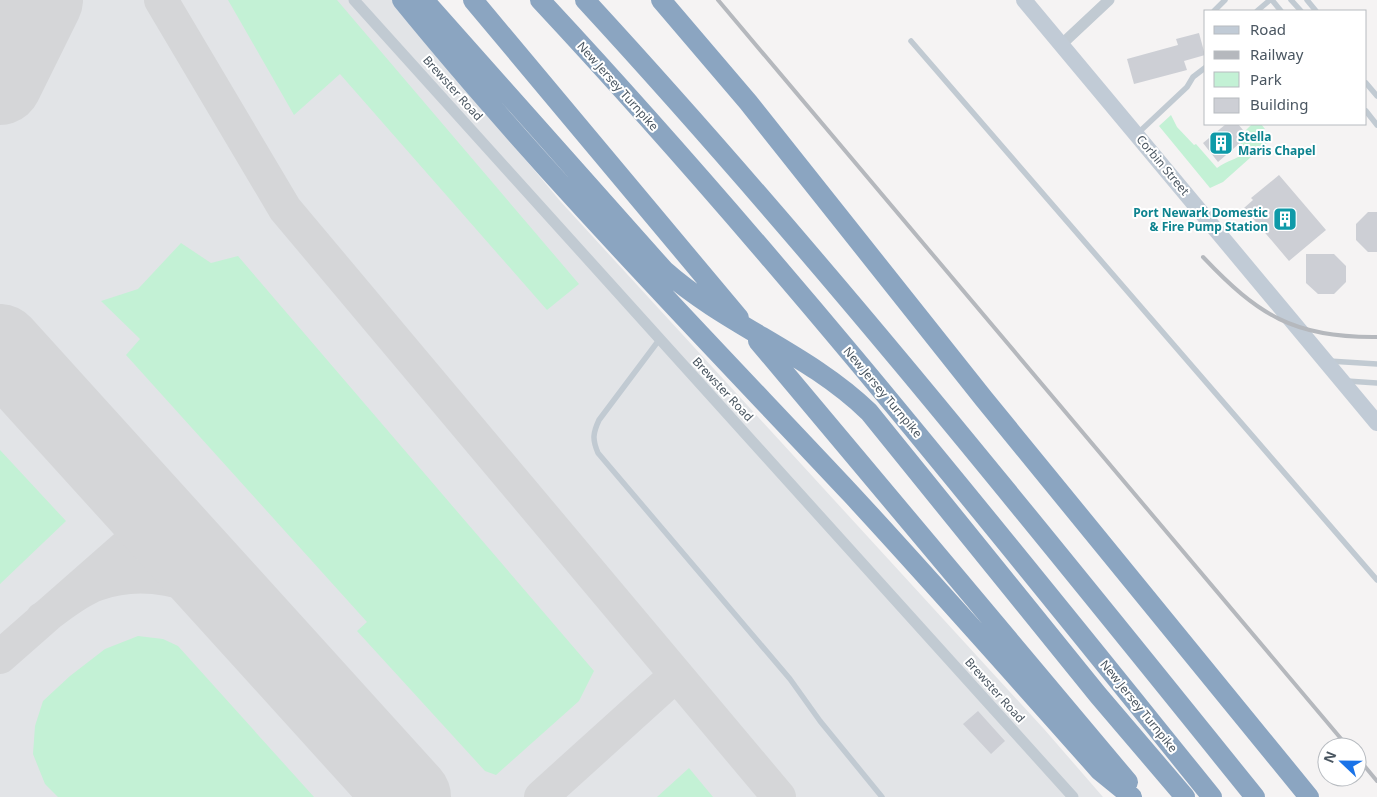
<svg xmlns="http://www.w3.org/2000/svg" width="1377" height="797" viewBox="0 0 1377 797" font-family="'Noto Sans',sans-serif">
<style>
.airport{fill:#e2e4e7}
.green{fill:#c3f1d5}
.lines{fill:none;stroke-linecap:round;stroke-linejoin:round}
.taxiway{stroke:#d5d6d8;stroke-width:34}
.runway{stroke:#d5d6d8;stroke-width:84}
.building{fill:#cdcfd5}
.lane{stroke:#c1cad2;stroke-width:5.5}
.street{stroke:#c1cad2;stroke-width:11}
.secondary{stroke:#c1cbd6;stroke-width:16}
.highway{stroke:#8ba5c1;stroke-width:20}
.rail{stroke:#b5b8bd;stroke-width:4}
.labels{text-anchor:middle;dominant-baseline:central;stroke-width:4;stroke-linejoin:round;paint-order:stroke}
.street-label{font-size:12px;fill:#4a5661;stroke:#fff}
.culture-label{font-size:12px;font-weight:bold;fill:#0d838f;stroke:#fff;text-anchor:start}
</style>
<rect width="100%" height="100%" fill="#f5f3f3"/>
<path class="airport" d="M0,0h392l169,202 483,527 59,68h-1103z"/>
<path class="green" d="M228,0h109l242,284 -32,26 -207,-236 -46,41z
M1171,115l6,12 17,18 2,-1 21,24c10,-8 18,-7 30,-17l-7,-8 8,-7 -3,-5 7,-7h9l4,5 -6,4 10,8 -46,41 -13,6 -51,-62z
M181,243l30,20 27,-7 356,415 -15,30 -83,74 -11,-4 -128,-140 10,-9 -241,-267 14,-16 -39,-38 37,-12z
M0,450l66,71 -66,63z
M138,636l25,3 15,7 136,151h-256l-13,-13 -12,-30 2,-28 8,-25 27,-25 35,-27z
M689,768l24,29h-56z"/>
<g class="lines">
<path class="taxiway" d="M161,0l124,209 494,588
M42,619c17,-12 35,-28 55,-35 44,-16 98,-5 135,23 9,6 17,16 26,23
M0,657l157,-138
M541,797l135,-122"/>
<path class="runway" d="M0,83l41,-83
M0,346l409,451"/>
</g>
<path class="building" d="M1199,33l6,22 -21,6 3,9 -53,14 -7,-25 51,-14 -2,-6z
M1226,124h12l10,12 -30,26 -15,-19z
M1279,175l47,55 -37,31 -45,-53 9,-8 -2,-2z
M1368,212h9v40h-9l-12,-12v-16z
M1306,254h28l12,12v16l-12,12h-16l-12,-11z
M978,711l27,30 -14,13 -28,-30z"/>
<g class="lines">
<path class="lane" d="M1272,0l9,11
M1291,0l10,11
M1307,0l9,11
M1214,11l11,-11
M1257,11l13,-11
M911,41l466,539
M1366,83l11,13
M1366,111l11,14
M1137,134l50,-47 6,-10 13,-10
M659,340l-60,80c-6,13 -7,19 -1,33l192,226 30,42 62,76
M1329,361l48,3
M1347,381l30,2"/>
<path class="street" d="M354,0l719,797
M1062,44l47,-44"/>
<path class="secondary" d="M1024,0l353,423"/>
<path class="highway" d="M402,0c141,173 297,332 450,495 84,91 166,184 248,276l32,26
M424,0l240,270c63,56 144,83 205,142l229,283 87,102
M473,0l266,318
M540,0c237,254 454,527 672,797
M585,0c235,255 452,527 670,797
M661,0l87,102 236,297 325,398
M758,341l370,441"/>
<path class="rail" d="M718,0l630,747
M1203,257c55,58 91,81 174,80
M1357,757l20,24"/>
</g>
<defs>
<g id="building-square" transform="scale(1.25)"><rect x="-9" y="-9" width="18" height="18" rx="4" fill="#0f9aa8" stroke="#fff"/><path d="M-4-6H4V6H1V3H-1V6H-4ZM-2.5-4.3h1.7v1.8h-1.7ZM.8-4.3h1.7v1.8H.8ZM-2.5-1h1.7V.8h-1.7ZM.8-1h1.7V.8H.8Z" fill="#fff"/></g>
</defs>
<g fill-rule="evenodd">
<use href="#building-square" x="1221" y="143"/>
<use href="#building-square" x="1285" y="219"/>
</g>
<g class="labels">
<g class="street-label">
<text transform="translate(618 86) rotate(48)">New Jersey Turnpike</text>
<text transform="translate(453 88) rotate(48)">Brewster Road</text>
<text transform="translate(1163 165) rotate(50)">Corbin Street</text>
<text transform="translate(723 389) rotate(47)">Brewster Road</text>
<text transform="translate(883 392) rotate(50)">New Jersey Turnpike</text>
<text transform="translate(995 690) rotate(48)">Brewster Road</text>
<text transform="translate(1139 706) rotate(51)">New Jersey Turnpike</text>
</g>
<g class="culture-label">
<text x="1238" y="136">Stella<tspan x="1238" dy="14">Maris Chapel</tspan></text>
<text x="1268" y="212" text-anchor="end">Port Newark Domestic<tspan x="1268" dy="14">&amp; Fire Pump Station</tspan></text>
</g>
</g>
<rect x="1204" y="10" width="162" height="115" fill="#ffffff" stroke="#b7bbc0"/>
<rect x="1214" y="26" width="25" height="8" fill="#c1cbd6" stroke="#b7bbc0"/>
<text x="1250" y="35" font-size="15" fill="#4a5661">Road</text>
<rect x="1214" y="51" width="25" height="8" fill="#b5b8bd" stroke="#b7bbc0"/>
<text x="1250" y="60" font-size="15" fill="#4a5661">Railway</text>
<rect x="1214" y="72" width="25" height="15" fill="#c3f1d5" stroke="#b7bbc0"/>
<text x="1250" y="85" font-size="15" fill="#4a5661">Park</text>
<rect x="1214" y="98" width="25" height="15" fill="#cdcfd5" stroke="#b7bbc0"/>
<text x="1250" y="110" font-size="15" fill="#4a5661">Building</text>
<g transform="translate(1342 762) rotate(292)"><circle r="24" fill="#ffffff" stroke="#b7bbc0"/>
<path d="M0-4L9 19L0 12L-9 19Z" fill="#1a73e8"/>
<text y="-8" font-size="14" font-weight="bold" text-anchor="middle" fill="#4a5661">N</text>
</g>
</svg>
